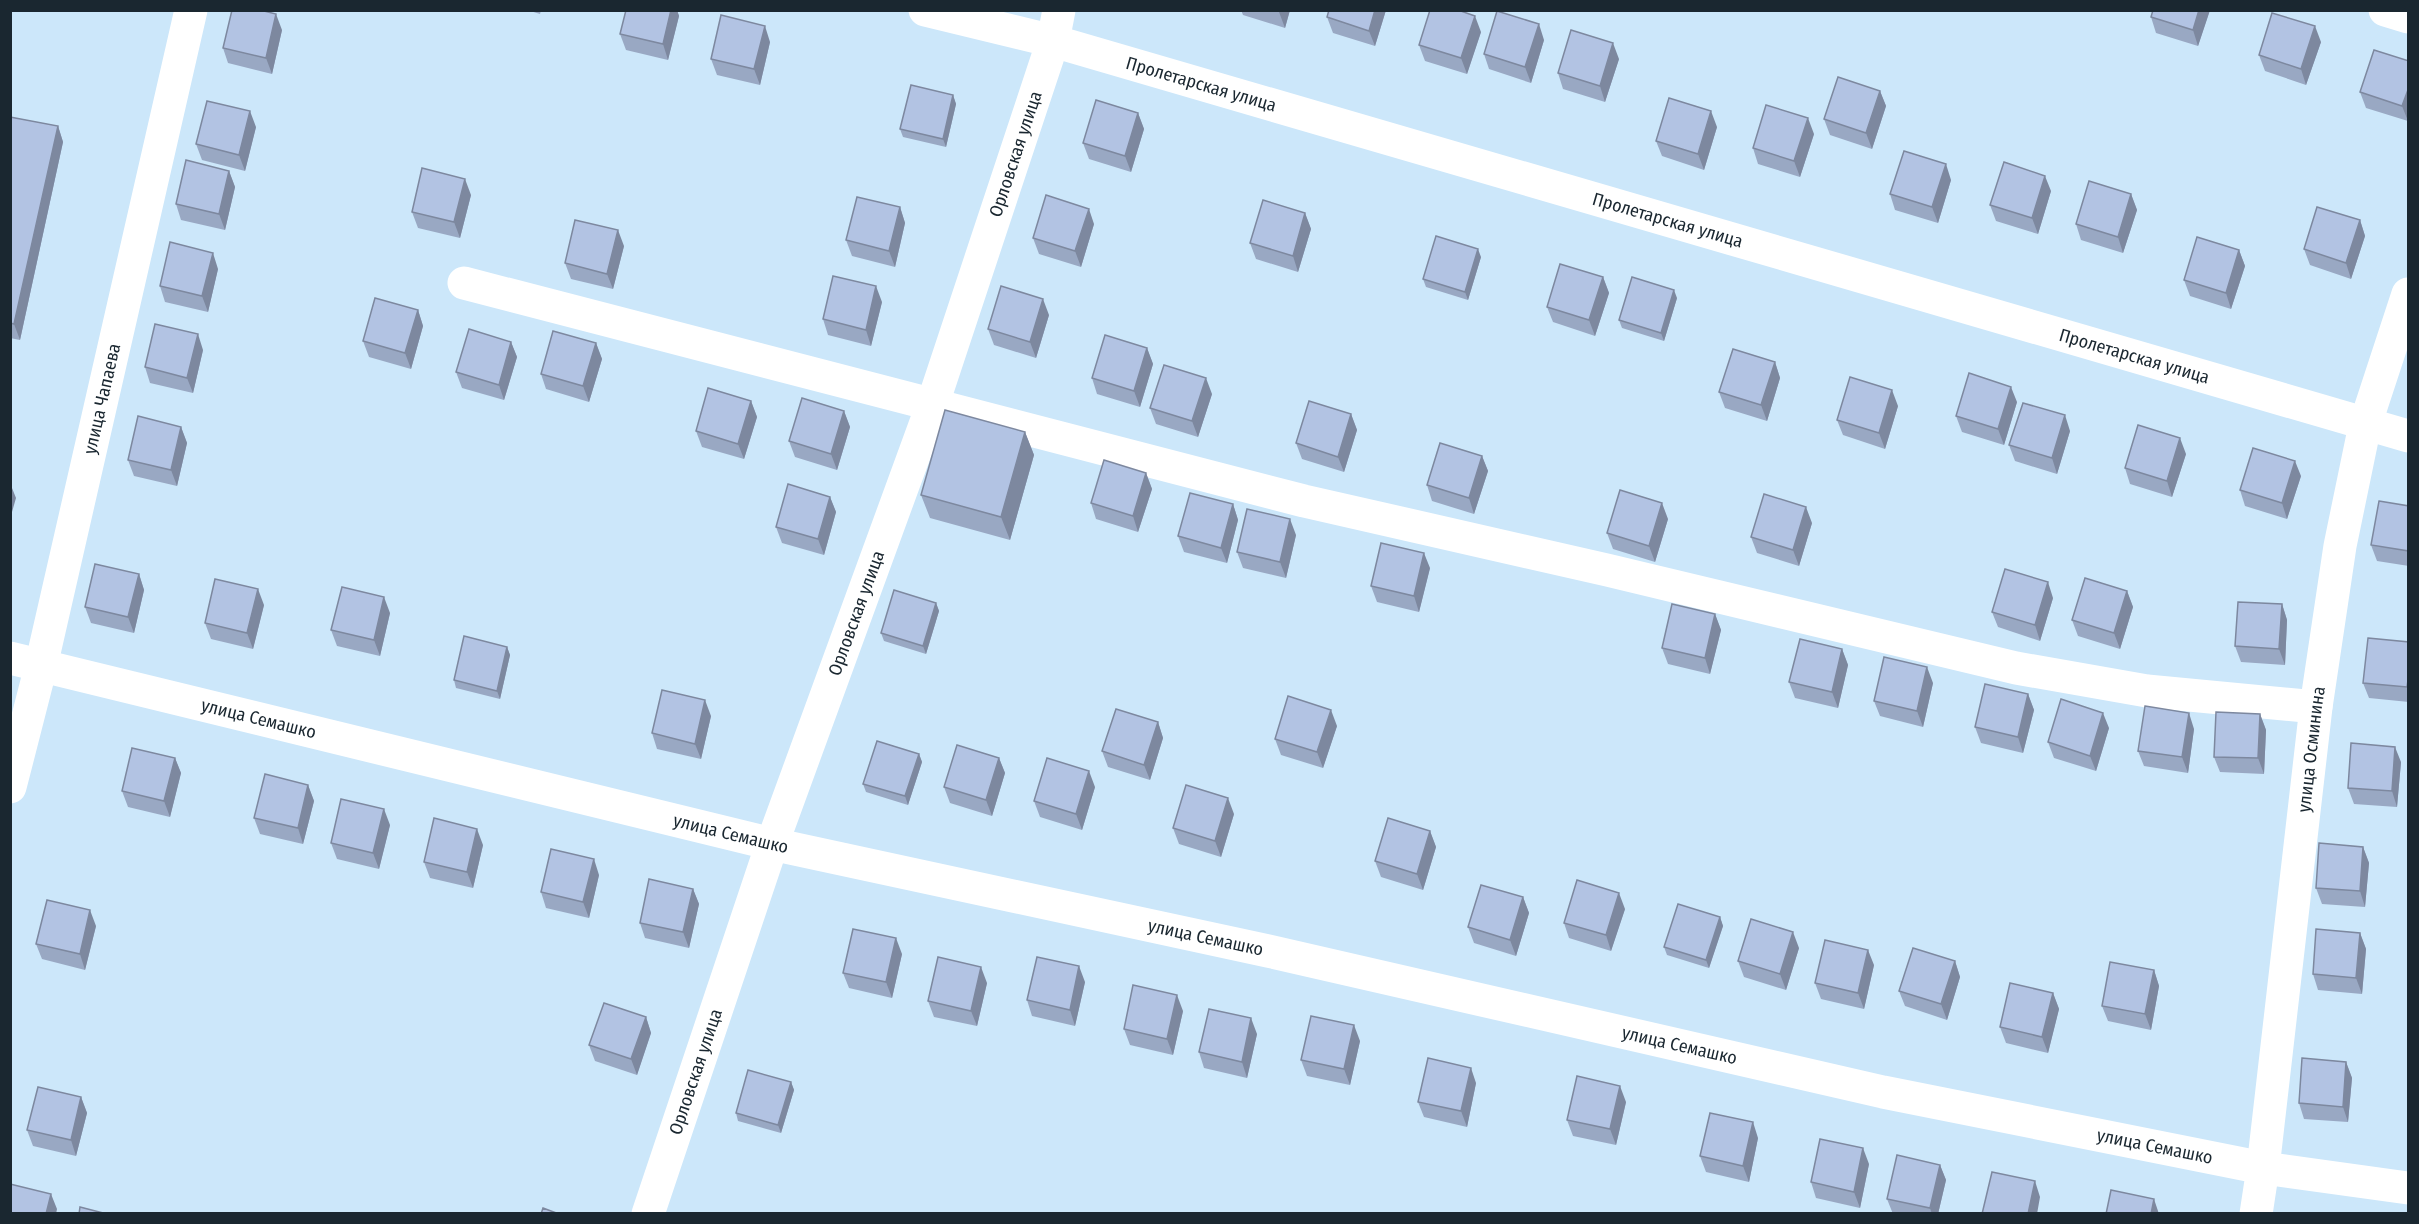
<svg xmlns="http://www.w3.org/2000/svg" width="2419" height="1224" viewBox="0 0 2419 1224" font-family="'Fira Sans Condensed',sans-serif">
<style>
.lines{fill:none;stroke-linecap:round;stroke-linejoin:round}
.minor{stroke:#fff;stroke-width:33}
.wall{fill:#99a8c3}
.shaded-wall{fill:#7d889f}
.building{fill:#b2c3e3;stroke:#7d889f;stroke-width:1.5}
.labels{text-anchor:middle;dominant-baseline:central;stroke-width:4.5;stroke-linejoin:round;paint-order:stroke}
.street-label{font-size:18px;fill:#1a2730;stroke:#fff}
</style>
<rect width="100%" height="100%" fill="#cce7fa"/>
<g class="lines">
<g class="minor">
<path id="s1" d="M925,10l128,31 1355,395"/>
<path d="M2385,10l23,7"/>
<path d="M464,283l840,218 303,69 409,98 131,23 169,16"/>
<path id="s2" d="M10,658l762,186 496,107 615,141 380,76 145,20"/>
<path id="s3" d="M10,787l31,-121 150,-656"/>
<path id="s4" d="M648,1214l124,-370 160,-438 121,-365 6,-31"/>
<path id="s5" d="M2256,1214l7,-46 53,-461 24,-161 25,-121 43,-131"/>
</g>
</g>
<path class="wall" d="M527,10h14l-1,4z
M626,10h51l2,6 -11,44 -42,-10 -6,-16z
M1241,10h49l-5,18 -42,-13z
M1329,10h57l-11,36 -42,-13 -6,-16z
M2210,10l-12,36 -42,-13 -5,-16z
M282,30l-10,44 -44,-11 -5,-15z
M1481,32l-14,42 -42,-13 -6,-16z
M1544,40l-13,43 -42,-14 -5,-15z
M770,42l-10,43 -43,-10 -6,-16z
M2321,42l-15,43 -41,-14 -6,-16z
M1619,59l-14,43 -42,-13 -5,-16z
M2409,61l-1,60 -42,-13 -6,-16z
M1880,91l6,15 -14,43 -42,-14 -6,-16z
M953,95l3,9 -10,43 -43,-10 -3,-8z
M1138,113l6,16 -13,43 -42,-13 -6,-16z
M10,117l48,9 5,16 -43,198 -10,-2z
M256,127l-11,44 -43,-11 -6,-16z
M1717,127l-13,43 -42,-14 -6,-15z
M1814,134l-14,43 -42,-13 -5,-16z
M229,171l6,16 -10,43 -44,-10 -5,-16z
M1951,180l-13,43 -43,-13 -5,-16z
M2051,191l-13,43 -42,-13 -6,-16z
M2131,194l6,16 -14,43 -42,-13 -5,-16z
M471,195l-11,43 -42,-10 -6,-16z
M900,207l5,16 -10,44 -43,-11 -6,-16z
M1305,213l6,16 -13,43 -42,-13 -6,-16z
M2360,220l5,16 -14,43 -41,-14 -6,-16z
M1094,224l-13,43 -42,-13 -6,-16z
M624,246l-11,43 -42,-10 -6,-16z
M2239,250l6,16 -14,43 -41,-13 -6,-16z
M1481,257l-13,43 -42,-13 -3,-8z
M218,269l-10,43 -43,-10 -5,-16z
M1603,277l6,16 -14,43 -42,-14 -6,-15z
M1677,298l-13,43 -42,-13 -3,-8z
M882,302l-11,44 -43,-11 -5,-16z
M418,310l5,16 -12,43 -42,-12 -6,-16z
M1049,315l-13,43 -42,-13 -6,-16z
M511,342l6,15 -13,43 -42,-12 -6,-16z
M596,343l6,16 -13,43 -43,-13 -5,-15z
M1147,348l6,16 -13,43 -43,-13 -5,-16z
M203,350l-10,43 -43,-10 -5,-16z
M1775,362l5,16 -13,43 -42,-13 -6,-16z
M1212,394l-14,43 -42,-13 -6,-16z
M751,401l6,16 -13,42 -42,-12 -6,-16z
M2017,402l-13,43 -42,-13 -6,-16z
M1898,406l-13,43 -42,-14 -6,-15z
M844,411l6,16 -13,43 -42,-13 -6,-16z
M1351,414l6,16 -13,42 -42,-13 -6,-16z
M181,427l6,16 -10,43 -43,-10 -6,-16z
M2070,431l-13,43 -42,-13 -6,-16z
M1025,432l9,23 -24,85 -80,-22 -9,-23z
M2186,454l-14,43 -42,-13 -5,-16z
M1482,456l6,15 -14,43 -42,-13 -5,-16z
M1146,473l6,16 -14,43 -42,-13 -5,-16z
M2301,476l-14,43 -42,-13 -5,-16z
M830,497l6,15 -12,43 -42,-12 -6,-16z
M1233,504l5,16 -11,43 -43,-11 -6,-16z
M2409,506v60l-32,-5 -6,-16z
M1668,519l-13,43 -42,-13 -6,-16z
M1812,523l-13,43 -42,-13 -6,-16z
M1296,535l-10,43 -43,-10 -6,-16z
M1430,568l-11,44 -42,-10 -6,-16z
M139,574l5,16 -10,43 -43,-10 -6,-16z
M2127,591l6,16 -13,42 -42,-13 -6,-16z
M2053,598l-13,43 -42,-14 -6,-15z
M936,603l3,8 -13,43 -42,-13 -3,-8z
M2282,604l5,16 -2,45 -44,-3 -6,-16z
M264,605l-11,44 -42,-10 -6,-16z
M390,613l-10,43 -43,-10 -6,-16z
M1715,614l6,16 -11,44 -42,-10 -6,-16z
M2409,642v60l-40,-4 -6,-15z
M507,647l3,8 -10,44 -44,-11 -2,-8z
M1842,649l6,16 -10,43 -43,-10 -6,-16z
M1933,683l-10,44 -43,-11 -6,-15z
M2028,694l6,16 -11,43 -42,-10 -6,-16z
M2260,714l6,16 -2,44 -44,-2 -6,-15z
M711,716l-10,43 -44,-10 -5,-16z
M1158,722l5,16 -13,42 -42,-13 -6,-16z
M1337,726l-14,42 -42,-13 -6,-16z
M2109,728l-13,43 -42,-13 -6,-16z
M2194,729l-6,44 -44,-7 -6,-15z
M919,754l3,8 -14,43 -42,-13 -3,-8z
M175,758l6,15 -11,44 -42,-10 -6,-16z
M999,758l6,15 -13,43 -42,-13 -6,-16z
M2401,762l-4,45 -43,-3 -6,-16z
M308,785l6,16 -11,43 -43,-10 -6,-16z
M1095,787l-13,43 -42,-13 -6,-16z
M1234,814l-13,43 -42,-13 -6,-16z
M390,825l-11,44 -42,-10 -6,-16z
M1430,831l6,16 -13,43 -42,-13 -6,-16z
M483,845l-10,43 -43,-10 -6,-16z
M2363,847l6,16 -4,44 -43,-3 -6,-16z
M599,875l-10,43 -43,-10 -5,-16z
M693,889l6,15 -10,44 -44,-10 -5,-15z
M1523,897l6,16 -13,43 -42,-13 -6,-16z
M1625,909l-14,42 -42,-13 -5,-15z
M1720,917l3,9 -14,42 -42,-13 -3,-8z
M96,926l-11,44 -43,-11 -6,-15z
M2360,933l6,16 -4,45 -44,-4 -5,-16z
M1799,948l-13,42 -42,-13 -6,-16z
M902,954l-10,44 -43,-10 -6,-15z
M1955,961l5,16 -13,43 -42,-14 -6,-15z
M1874,965l-10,44 -43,-10 -6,-16z
M2154,970l5,16 -8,44 -43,-9 -6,-15z
M1085,982l-10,44 -43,-10 -5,-16z
M987,983l-10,43 -43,-9 -6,-16z
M2053,993l6,16 -11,44 -42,-10 -6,-16z
M1183,1011l-10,44 -43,-10 -6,-16z
M646,1017l5,16 -14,42 -42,-14 -6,-16z
M1257,1034l-10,44 -43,-10 -5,-16z
M1360,1041l-10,44 -43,-9 -6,-16z
M2346,1062l6,16 -4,44 -44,-3 -5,-16z
M791,1082l3,8 -13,43 -43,-12 -2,-8z
M1476,1083l-9,44 -43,-10 -6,-15z
M81,1097l6,16 -11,43 -43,-10 -6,-16z
M1626,1102l-10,43 -43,-9 -6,-16z
M1758,1138l-9,44 -43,-10 -6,-16z
M1869,1164l-9,44 -44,-10 -5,-16z
M1940,1165l6,15 -8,34h-45l-6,-15z"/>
<path class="shaded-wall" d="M671,10h6l2,6 -11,44 -5,-16z
M1279,10h11l-5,18 -6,-16z
M1375,10h11l-11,36 -6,-15z
M2199,10h11l-12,36 -5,-16z
M276,14l6,16 -10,44 -6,-16z
M1475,16l6,16 -14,42 -6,-16z
M1539,24l5,16 -13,43 -6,-16z
M765,26l5,16 -10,43 -6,-16z
M2315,26l6,16 -15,43 -5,-16z
M1613,43l6,16 -14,43 -5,-16z
M2409,87v33l-1,1 -6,-15z
M1880,91l6,15 -14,43 -6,-16z
M953,95l3,9 -10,43 -3,-8z
M250,111l6,16 -11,44 -6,-16z
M1711,111l6,16 -13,43 -6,-16z
M1138,113l6,16 -13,43 -6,-16z
M1808,118l6,16 -14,43 -6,-16z
M58,126l5,16 -43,198 -6,-16z
M1946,164l5,16 -13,43 -6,-16z
M229,171l6,16 -10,43 -6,-16z
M2045,176l6,15 -13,43 -6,-16z
M465,179l6,16 -11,43 -6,-16z
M2131,194l6,16 -14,43 -5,-16z
M900,207l5,16 -10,44 -6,-16z
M1089,209l5,15 -13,43 -6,-16z
M1305,213l6,16 -13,43 -5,-16z
M2360,220l5,16 -14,43 -5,-16z
M618,230l6,16 -11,43 -6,-15z
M1478,249l3,8 -13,43 -3,-8z
M2239,250l6,16 -14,43 -5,-16z
M213,253l5,16 -10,43 -6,-16z
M1603,277l6,16 -14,43 -6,-16z
M876,286l6,16 -11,44 -5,-16z
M1674,290l3,8 -13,43 -3,-8z
M1043,299l6,16 -13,43 -6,-16z
M418,310l5,16 -12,43 -6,-16z
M198,334l5,16 -10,43 -6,-15z
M511,342l6,15 -13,43 -5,-15z
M596,343l6,16 -13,43 -6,-16z
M1147,348l6,16 -13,43 -6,-16z
M1775,362l5,16 -13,43 -6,-16z
M1206,378l6,16 -14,43 -6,-16z
M2011,387l6,15 -13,43 -6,-16z
M1892,390l6,16 -13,43 -6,-16z
M751,401l6,16 -13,42 -6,-15z
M844,411l6,16 -13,43 -6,-16z
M1351,414l6,16 -13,42 -6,-15z
M2065,415l5,16 -13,43 -5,-16z
M181,427l6,16 -10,43 -6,-16z
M1025,432l9,23 -24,85 -9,-23z
M2180,438l6,16 -14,43 -5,-16z
M1482,456l6,15 -14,43 -5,-16z
M2295,461l6,15 -14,43 -5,-16z
M1146,473l6,16 -14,43 -5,-16z
M10,483l6,15 -6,21z
M830,497l6,15 -12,43 -6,-16z
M1662,503l6,16 -13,43 -6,-16z
M1233,504l5,16 -11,43 -6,-15z
M1806,507l6,16 -13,43 -6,-16z
M1290,519l6,16 -10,43 -6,-16z
M1424,553l6,15 -11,44 -5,-16z
M139,574l5,16 -10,43 -6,-16z
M2048,582l5,16 -13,43 -5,-16z
M258,589l6,16 -11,44 -6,-16z
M2127,591l6,16 -13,42 -6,-16z
M384,597l6,16 -10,43 -6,-16z
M936,603l3,8 -13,43 -3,-8z
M2282,604l5,16 -2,45 -6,-16z
M1715,614l6,16 -11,44 -5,-16z
M507,647l3,8 -10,44 -3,-8z
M1842,649l6,16 -10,43 -6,-16z
M1927,667l6,16 -10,44 -6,-16z
M2028,694l6,16 -11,43 -5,-16z
M705,700l6,16 -10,43 -6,-15z
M1331,710l6,16 -14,42 -6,-16z
M2103,713l6,15 -13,43 -6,-15z
M2189,713l5,16 -6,44 -6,-16z
M2260,714l6,16 -2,44 -6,-16z
M1158,722l5,16 -13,42 -6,-15z
M2395,747l6,15 -4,45 -5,-16z
M919,754l3,8 -14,43 -3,-9z
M175,758l6,15 -11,44 -6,-16z
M999,758l6,15 -13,43 -6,-16z
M1089,771l6,16 -13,43 -6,-16z
M308,785l6,16 -11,43 -5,-16z
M1228,798l6,16 -13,43 -6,-16z
M384,809l6,16 -11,44 -6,-16z
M477,829l6,16 -10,43 -6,-16z
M1430,831l6,16 -13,43 -6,-16z
M2363,847l6,16 -4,44 -5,-16z
M594,859l5,16 -10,43 -6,-16z
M693,889l6,15 -10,44 -6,-16z
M1619,893l6,16 -14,42 -5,-16z
M1523,897l6,16 -13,43 -6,-16z
M90,910l6,16 -11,44 -5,-16z
M1720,917l3,9 -14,42 -3,-8z
M1793,932l6,16 -13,42 -6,-16z
M2360,933l6,16 -4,45 -6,-16z
M896,938l6,16 -10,44 -6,-16z
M1868,950l6,15 -10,44 -6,-16z
M1955,961l5,16 -13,43 -6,-16z
M1079,966l6,16 -10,44 -5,-16z
M981,967l6,16 -10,43 -6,-15z
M2154,970l5,16 -8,44 -6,-16z
M2053,993l6,16 -11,44 -6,-16z
M1177,995l6,16 -10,44 -6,-16z
M646,1017l5,16 -14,42 -6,-16z
M1251,1018l6,16 -10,44 -5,-16z
M1354,1025l6,16 -10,44 -6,-16z
M2346,1062l6,16 -4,44 -5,-15z
M1471,1068l5,15 -9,44 -6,-16z
M791,1082l3,8 -13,43 -3,-8z
M1620,1086l6,16 -10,43 -6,-16z
M81,1097l6,16 -11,43 -5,-16z
M1753,1122l5,16 -9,44 -6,-16z
M1863,1148l6,16 -9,44 -6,-16z
M1940,1165l6,15 -8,34h-6l-2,-6z
M2035,1181l5,16 -3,17h-9z
M51,1194l6,15 -1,5h-10z
M2154,1199l5,15h-8z"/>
<path class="building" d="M232,10h28l16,4 -10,44 -43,-10z
M626,10h45l-8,34 -43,-10z
M1329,10h46l-6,21 -42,-14z
M1430,10h28l17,6 -14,42 -42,-13z
M2153,10h46l-6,20 -42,-13z
M1497,11l42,13 -14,43 -41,-13z
M2272,13l43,13 -14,43 -42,-14z
M721,15l44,11 -11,43 -43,-10z
M1571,30l42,13 -13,43 -42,-13z
M2374,50l35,11v26l-7,19 -42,-14z
M1838,77l42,14 -14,42 -42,-14z
M911,85l42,10 -10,44 -43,-10z
M1669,98l42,13 -13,43 -42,-13z
M1096,100l42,13 -13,43 -42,-13z
M207,101l43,10 -11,44 -43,-11z
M1766,105l42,13 -14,43 -41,-13z
M10,117l48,9 -44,198 -4,-1z
M1904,151l42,13 -14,43 -42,-13z
M186,160l43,11 -10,43 -43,-10z
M2004,162l41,14 -13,42 -42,-13z
M422,168l43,11 -11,43 -42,-10z
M2089,181l42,13 -13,43 -42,-13z
M1046,195l43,14 -14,42 -42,-13z
M857,197l43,10 -11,44 -43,-11z
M1263,200l42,13 -12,43 -43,-13z
M2317,207l43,13 -14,43 -42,-14z
M575,220l43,10 -11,44 -42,-11z
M1436,236l42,13 -13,43 -42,-13z
M2197,237l42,13 -13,43 -42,-13z
M170,242l43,11 -11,43 -42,-10z
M1560,264l43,13 -14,43 -42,-13z
M833,276l43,10 -10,44 -43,-11z
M1632,277l42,13 -13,43 -42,-13z
M1001,286l42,13 -13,43 -42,-13z
M375,298l43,12 -13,43 -42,-12z
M155,324l43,10 -11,44 -42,-11z
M469,329l42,13 -12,43 -43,-13z
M553,331l43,12 -13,43 -42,-12z
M1105,335l42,13 -13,43 -42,-13z
M1733,349l42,13 -14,43 -42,-13z
M1164,365l42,13 -14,43 -42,-13z
M1969,373l42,14 -13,42 -42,-13z
M1850,377l42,13 -13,43 -42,-13z
M708,388l43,13 -13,43 -42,-13z
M802,398l42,13 -13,43 -42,-13z
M1309,401l42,13 -13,43 -42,-14z
M2023,403l42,12 -13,43 -43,-13z
M945,410l80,22 -24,85 -80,-22z
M138,416l43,11 -10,43 -43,-10z
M2138,425l42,13 -13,43 -42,-13z
M1440,443l42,13 -13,42 -42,-13z
M2253,448l42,13 -13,42 -42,-13z
M1104,460l42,13 -13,43 -42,-13z
M788,484l42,13 -12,42 -42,-12z
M1620,490l42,13 -13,43 -42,-13z
M1190,493l43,11 -12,44 -43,-12z
M1764,494l42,13 -13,43 -42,-13z
M2379,501l30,5v45l-38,-6z
M1247,509l43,10 -10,43 -43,-10z
M1381,543l43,10 -10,43 -43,-10z
M95,564l44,10 -11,43 -43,-10z
M2005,569l43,13 -13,43 -43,-13z
M2085,578l42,13 -13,42 -42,-13z
M215,579l43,10 -11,44 -42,-10z
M342,587l42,10 -10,43 -43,-10z
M894,590l42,13 -13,43 -42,-13z
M2238,602l44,2 -3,45 -44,-3z
M1672,604l43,10 -10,44 -43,-10z
M464,636l43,11 -10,44 -43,-11z
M2368,638l41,4v31l-2,14 -44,-4z
M1800,639l42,10 -10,43 -43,-10z
M1884,657l43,10 -10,44 -43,-10z
M1985,684l43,10 -10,43 -43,-10z
M662,690l43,10 -10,44 -43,-11z
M1288,696l43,14 -14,42 -42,-13z
M2061,699l42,14 -13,43 -42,-14z
M2145,706l44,7 -7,44 -44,-6z
M1116,709l42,13 -14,43 -42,-14z
M2216,712l44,2 -2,44 -44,-1z
M877,741l42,13 -14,42 -42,-12z
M2351,743l44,4 -3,44 -44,-3z
M957,745l42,13 -13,42 -42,-13z
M132,748l43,10 -11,43 -42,-10z
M1047,758l42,13 -13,43 -42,-13z
M265,774l43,11 -10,43 -44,-10z
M1186,785l42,13 -13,43 -42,-13z
M341,799l43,10 -11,44 -42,-10z
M434,818l43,11 -10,43 -43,-10z
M1388,818l42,13 -13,43 -42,-13z
M2319,843l44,4 -3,44 -44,-3z
M551,849l43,10 -11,43 -42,-10z
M649,879l44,10 -10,43 -43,-9z
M1577,880l42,13 -13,42 -42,-12z
M1481,885l42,12 -13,43 -42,-13z
M47,900l43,10 -10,44 -44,-10z
M1678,904l42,13 -14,43 -42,-13z
M1751,919l42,13 -13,42 -42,-13z
M853,929l43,9 -10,44 -43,-9z
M2316,929l44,4 -4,45 -43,-4z
M1825,940l43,10 -10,43 -43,-10z
M1913,948l42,13 -14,43 -42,-13z
M938,957l43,10 -10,44 -43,-10z
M1037,957l42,9 -9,44 -43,-10z
M2110,962l44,8 -9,44 -43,-8z
M2010,983l43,10 -11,44 -42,-10z
M1133,985l44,10 -10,44 -43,-10z
M604,1003l42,14 -15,42 -42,-14z
M1209,1009l42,9 -9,44 -43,-10z
M1311,1016l43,9 -10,44 -43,-9z
M1428,1058l43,10 -10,43 -43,-9z
M2302,1058l44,4 -3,45 -44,-4z
M748,1070l43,12 -13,43 -42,-12z
M1577,1076l43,10 -10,43 -43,-9z
M38,1087l43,10 -10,43 -44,-10z
M1710,1113l43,9 -10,44 -43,-10z
M1820,1139l43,9 -9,44 -43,-10z
M1897,1155l43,10 -10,43 -43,-9z
M1992,1172l43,9 -7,33h-46z
M10,1184l41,10 -5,20h-36z
M2111,1190l43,9 -3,15h-45z
M80,1207l27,7h-28z
M543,1208l16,6h-18z"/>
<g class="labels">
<g class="street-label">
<text stroke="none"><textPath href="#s1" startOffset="286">Пролетарская улица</textPath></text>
<text stroke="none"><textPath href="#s4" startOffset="1122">Орловская улица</textPath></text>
<text stroke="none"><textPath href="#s1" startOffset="772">Пролетарская улица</textPath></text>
<text stroke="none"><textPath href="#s1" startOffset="1258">Пролетарская улица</textPath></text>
<text stroke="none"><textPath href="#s3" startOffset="399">улица Чапаева</textPath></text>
<text stroke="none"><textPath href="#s4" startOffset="636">Орловская улица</textPath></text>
<text stroke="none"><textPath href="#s2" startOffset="256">улица Семашко</textPath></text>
<text stroke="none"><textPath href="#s5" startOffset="468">улица Осминина</textPath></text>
<text stroke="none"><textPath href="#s2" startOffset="742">улица Семашко</textPath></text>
<text stroke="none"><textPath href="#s2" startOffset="1228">улица Семашко</textPath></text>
<text stroke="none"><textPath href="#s2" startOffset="1714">улица Семашко</textPath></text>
<text stroke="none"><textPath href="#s4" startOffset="150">Орловская улица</textPath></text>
<text stroke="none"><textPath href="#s2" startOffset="2200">улица Семашко</textPath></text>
</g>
</g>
<rect width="2419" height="1224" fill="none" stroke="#1a2730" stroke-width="24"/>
</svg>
